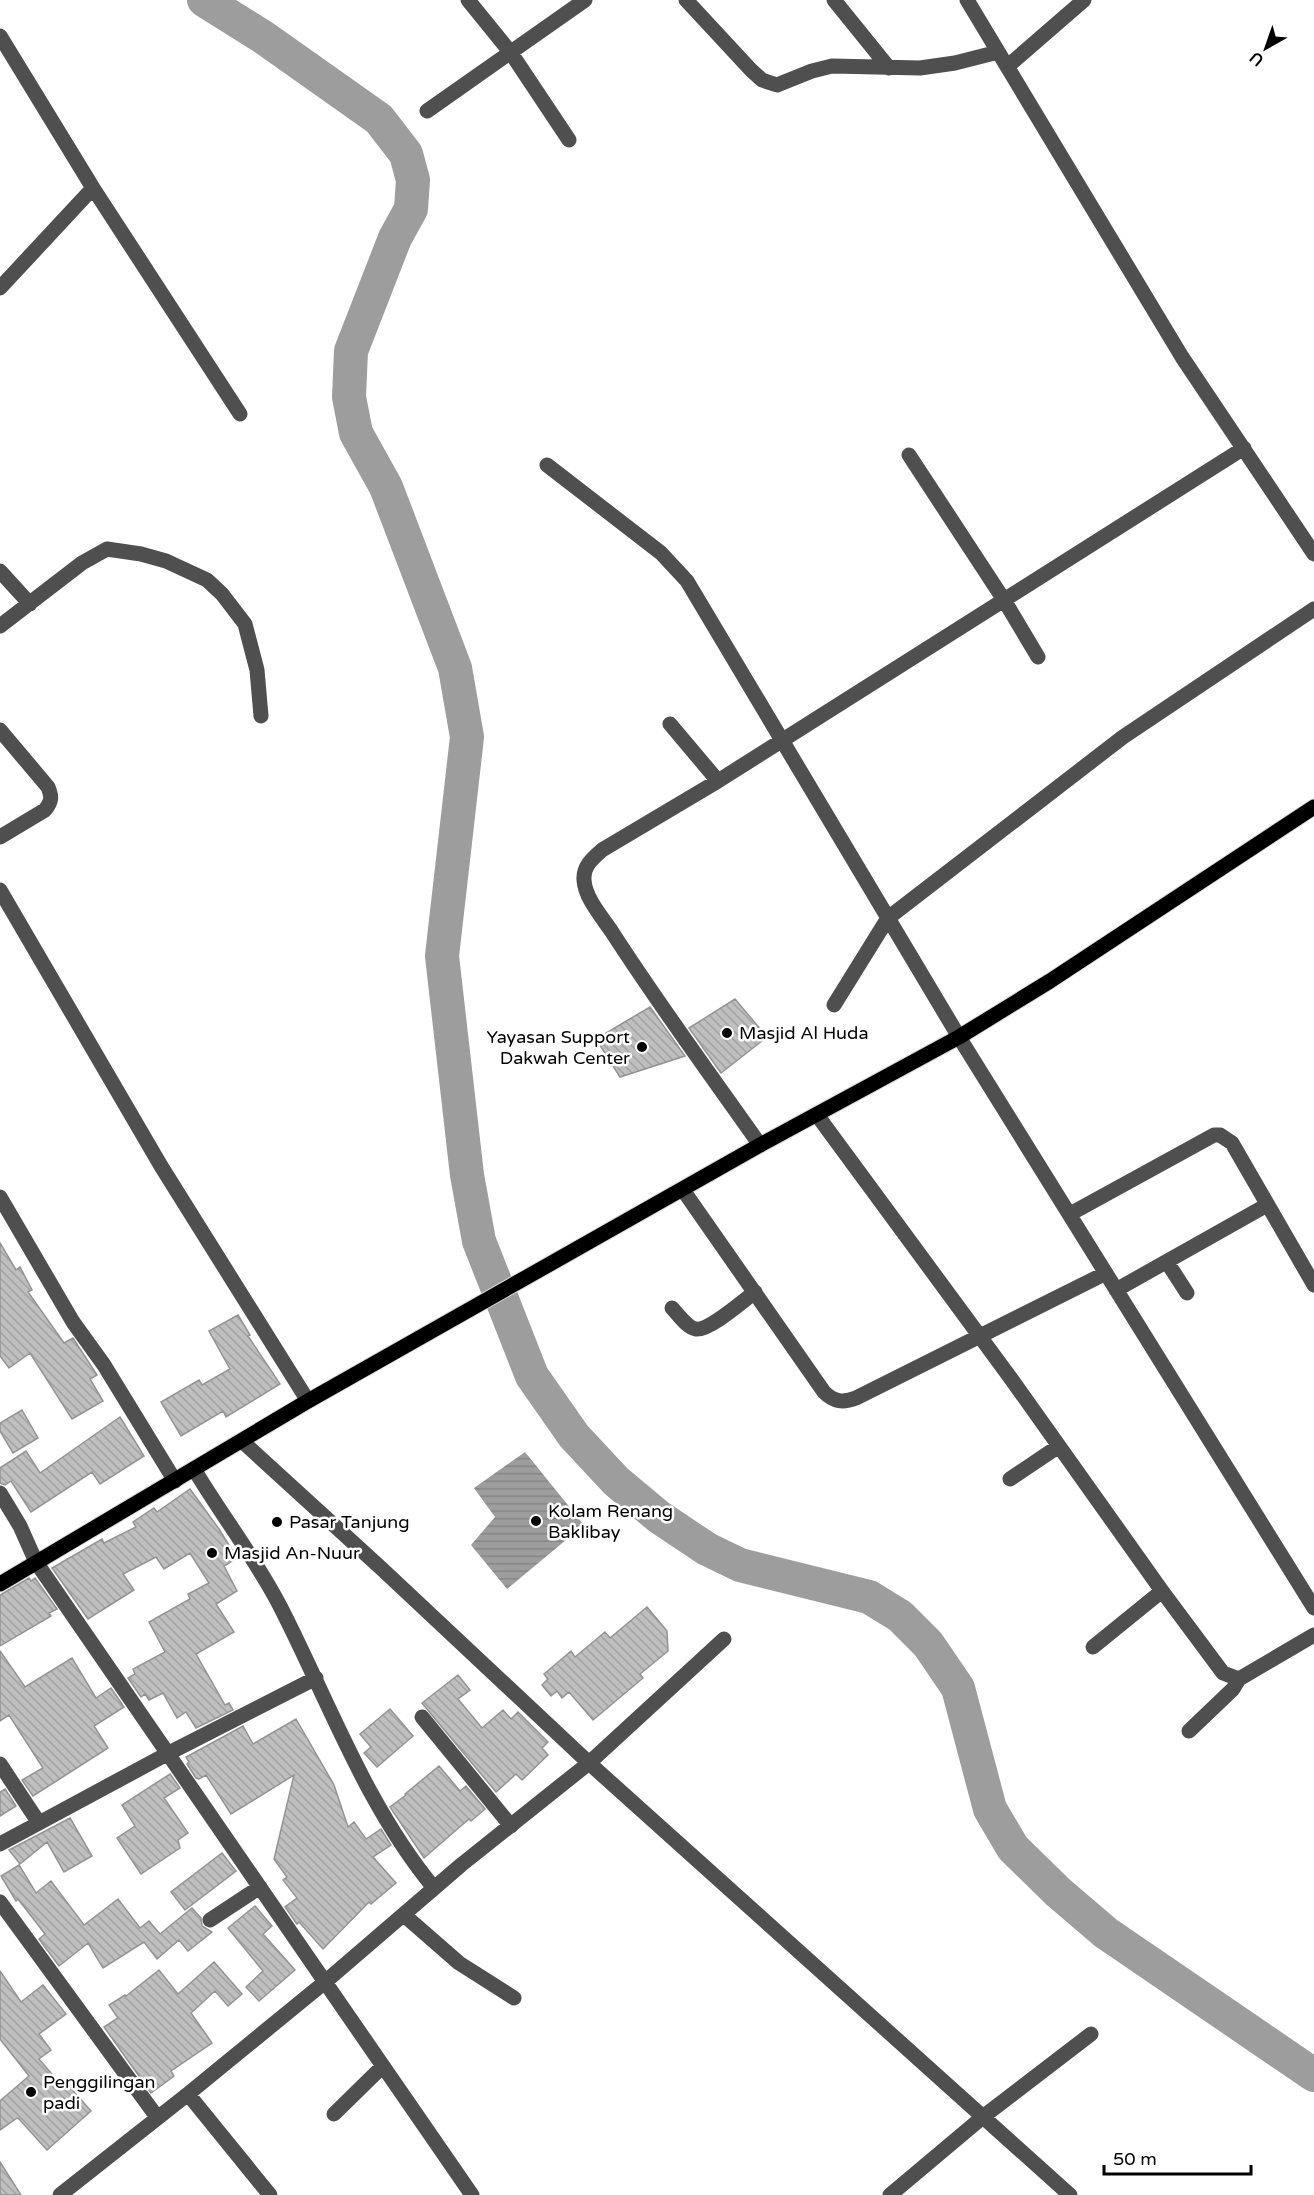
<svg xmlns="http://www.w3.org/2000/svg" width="1314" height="2195" viewBox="0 0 1314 2195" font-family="'Varela Round',sans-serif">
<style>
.water{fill:url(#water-rules)}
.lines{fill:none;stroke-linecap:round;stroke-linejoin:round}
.river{stroke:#9d9d9d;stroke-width:34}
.building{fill:url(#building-back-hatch);stroke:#939393;stroke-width:1.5}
.major-casing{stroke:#dbdbdb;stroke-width:17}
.minor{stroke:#4f4f4f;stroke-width:15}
.major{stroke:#000;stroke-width:15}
.poi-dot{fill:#000;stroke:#fff;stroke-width:2}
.labels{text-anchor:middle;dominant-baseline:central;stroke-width:5;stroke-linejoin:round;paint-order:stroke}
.poi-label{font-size:18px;fill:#000;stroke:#fff;text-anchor:start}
</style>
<defs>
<pattern id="water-rules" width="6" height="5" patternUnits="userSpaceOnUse" patternTransform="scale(1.5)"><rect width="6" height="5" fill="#9d9d9d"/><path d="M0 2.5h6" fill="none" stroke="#858585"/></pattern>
<pattern id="building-back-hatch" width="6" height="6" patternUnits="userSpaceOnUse" patternTransform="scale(1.5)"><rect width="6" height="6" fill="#bfbfbf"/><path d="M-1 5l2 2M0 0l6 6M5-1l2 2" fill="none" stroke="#a2a2a2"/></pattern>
</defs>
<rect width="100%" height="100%" fill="#fff"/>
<path class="water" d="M525,1452l59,73 -77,64 -36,-44 24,-28 -21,-29z"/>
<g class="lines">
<path class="river" d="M204,0l59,37 116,82 27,35 7,26 -2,29 -16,29 -44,113 -2,46 7,36 30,54 69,181 12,69 -25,219 25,219 12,66 53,135 42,60 42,45 43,36 48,32 33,16 129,32 31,19 28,28 30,44 32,121 23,39 45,44 48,41 208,142"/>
</g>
<path class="building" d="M735,999l32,38 -46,36 -32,-45z
M650,1007l35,49 -65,21 -24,-38z
M0,1243l16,27 4,-3 12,23 -4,2 36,51 9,-5 24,37 -7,4 13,22 -31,18 -42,-66 -21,15 -9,-12z
M238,1315l12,20 -2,1 32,48 -54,33 -3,-6 -42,25 -20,-34 38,-22 3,5 28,-16 -21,-38z
M22,1410l16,28 -25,15 -13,-22v-8z
M120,1417l24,39 -44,28 -8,-12 -61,40 -20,-31 -6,4 -5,-2v-15l26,-17 14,22z
M190,1489l29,40 18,29 -13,8 13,25 -21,13 18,28 -38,22 29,51 4,-2 4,7 -37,18 -10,-16 -9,6 -14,-25 -14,7 -4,-6 -4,3 -13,-19 7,-4 -2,-5 32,-17 -16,-30 41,-23 -2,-5 21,-11 -19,-30 -26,16 -8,-12 -33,17 11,16 -46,29 -36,-51 50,-29 2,4 32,-16 -3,-5 21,-14 3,4z
M29,1578l2,3 4,-3 22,31 -8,4 2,3 -51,30v-51z
M647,1607l20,24 1,20 -28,23 3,4 -50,42 -24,-28 -7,6 -5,-7 -6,5 -9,-11 6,-6 -4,-5 27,-23 4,6 30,-25 5,6z
M0,1651l25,36 47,-29 24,40 15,-10 13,19 -30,19 14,22 -75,48 -11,-16 21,-12 -34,-53 -9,6z
M458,1675l12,15 -12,9 24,29 21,-18 8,9 7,-7 30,30 -6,6 6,7 -26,25 -6,-6 -20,18 -74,-89z
M390,1709l23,27 -36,31 -13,-14 7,-6 -11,-13z
M296,1719l38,66 14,42 6,-5 12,17 15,-10 10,16 -18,12 23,26 -25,21 -2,-2 -46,47 -24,-27 -2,2 -12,-17 12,-9 -14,-18 4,-3 -13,-18 20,-84 -63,39 -25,-39 -7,4 -3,-1 -9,-14 2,-2 -3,-5 57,-31 10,18z
M439,1766l21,25 6,-5 19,23 -14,12 -2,-2 -45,39 -34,-51 16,-12 -1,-1z
M170,1774l10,14 -16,10 24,35 -10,7 2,8 -39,26 -24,-36 18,-12 -13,-21z
M5,1789l11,17 -16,10v-24z
M70,1818l22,38 -28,16 -17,-30 -27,22 -11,-14z
M222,1853l14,18 -51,39 -14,-18z
M19,1865l17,28 15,-12 33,44 34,-26 22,29 9,-7 11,13 32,-26 9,10 1,8 10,6 -24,19 -9,-11 -22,19 -13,-17 -41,26 -15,-25 -29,23 -20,-27 6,-5 -27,-35 -2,2 -15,-25z
M255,1906l17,20 -9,8 32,36 -36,31 -13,-14 17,-16 -35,-43z
M214,1962l28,32 -14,12 -13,-15 -24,22 21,30 -41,28 3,5 -23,17 -47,-66 14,-9 -9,-13 16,-10 1,1 33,-26 19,24z
M0,1971l21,31 22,-17 23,29 -27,20 12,16 -12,9 24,28 4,-3 24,27 -44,39 -28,-31 -2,-1 -17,12v-29l29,-25 -29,-37z
M0,2162l21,33h-21z"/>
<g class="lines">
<g class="major-casing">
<path id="major" d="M0,1584l308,-183 452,-256 199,-108 91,-56 264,-174"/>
</g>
<path class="minor" d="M468,0l43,53 58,87
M686,0l65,70 11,10 15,5 35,-14 20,-5 88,2 35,-5 43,-11
M834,0l55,68
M967,0l215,357 132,197
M0,36l93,152 147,226
M1008,66l76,-66
M427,111l158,-111
M0,288l93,-100
M909,455l95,145 34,57
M547,465l114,88 26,28 272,456 355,571
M0,571l30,33
M0,626l82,-63 25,-14 34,5 25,7 41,19 15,14 23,30 12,46 4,46
M670,724l48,57
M0,730l48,57c4,10 4,14 -3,23l-45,27
M0,890l161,276 147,235
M834,1005l54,-87 235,-181 191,-128
M817,1115l195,265 150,211 61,82 16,6 75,-44
M760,1145c-50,-71 -101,-140 -148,-213 -10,-15 -27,-34 -28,-52 -1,-14 9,-22 18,-30l116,-69 526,-333
M683,1190l141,202c10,10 19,11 32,6l250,-125
M0,1197l73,125 31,43 71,116
M1070,1214l144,-79h6l12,8 82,142
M1167,1262l20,31
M1116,1290l151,-85
M672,1308c6,6 15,20 24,21 13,2 48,-29 59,-37
M243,1442l139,127 207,194 481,432
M194,1469c28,47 62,90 87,139 48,94 85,198 153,280
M1010,1479l49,-33
M0,1493l20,33 16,36 289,420 -137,112 -128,101
M1093,1647l69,-56
M422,1717l89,109
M1189,1731l44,-42 6,-10
M0,1764l39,59 -39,21
M39,1823l128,-69 149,-76
M0,1902l157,215
M404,1915l55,48 55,35
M210,1920l50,-33
M188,2094l82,101
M334,2114l49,-48
M472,2195l-147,-213 136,-117 128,-102 135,-124
M890,2195l94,-79 107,-82"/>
<use href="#major" class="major"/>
</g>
<g class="poi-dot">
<circle cx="727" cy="1033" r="6"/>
<circle cx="642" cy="1047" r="6"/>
<circle cx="536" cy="1521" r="6"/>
<circle cx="277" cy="1522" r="6"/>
<circle cx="212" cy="1553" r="6"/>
<circle cx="31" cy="2092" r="6"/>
</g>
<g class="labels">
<g class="poi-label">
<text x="739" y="1033">Masjid Al Huda</text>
<text x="630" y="1037" text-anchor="end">Yayasan Support<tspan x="630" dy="21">Dakwah Center</tspan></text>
<text x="548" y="1511">Kolam Renang<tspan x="548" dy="21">Baklibay</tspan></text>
<text x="289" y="1522">Pasar Tanjung</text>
<text x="224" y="1553">Masjid An-Nuur</text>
<text x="43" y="2082">Penggilingan<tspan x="43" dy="21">padi</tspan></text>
</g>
</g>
<g transform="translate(1266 48) rotate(220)" stroke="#ffffff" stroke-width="4.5" paint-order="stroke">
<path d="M0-4.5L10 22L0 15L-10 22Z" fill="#000000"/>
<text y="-9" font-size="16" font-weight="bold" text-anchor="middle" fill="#000000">U</text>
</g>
<path d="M1104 2165v9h147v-9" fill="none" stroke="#000000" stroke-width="3"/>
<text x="1113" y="2165" font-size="18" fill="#000000" stroke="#ffffff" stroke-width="4.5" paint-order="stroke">50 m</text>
</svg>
